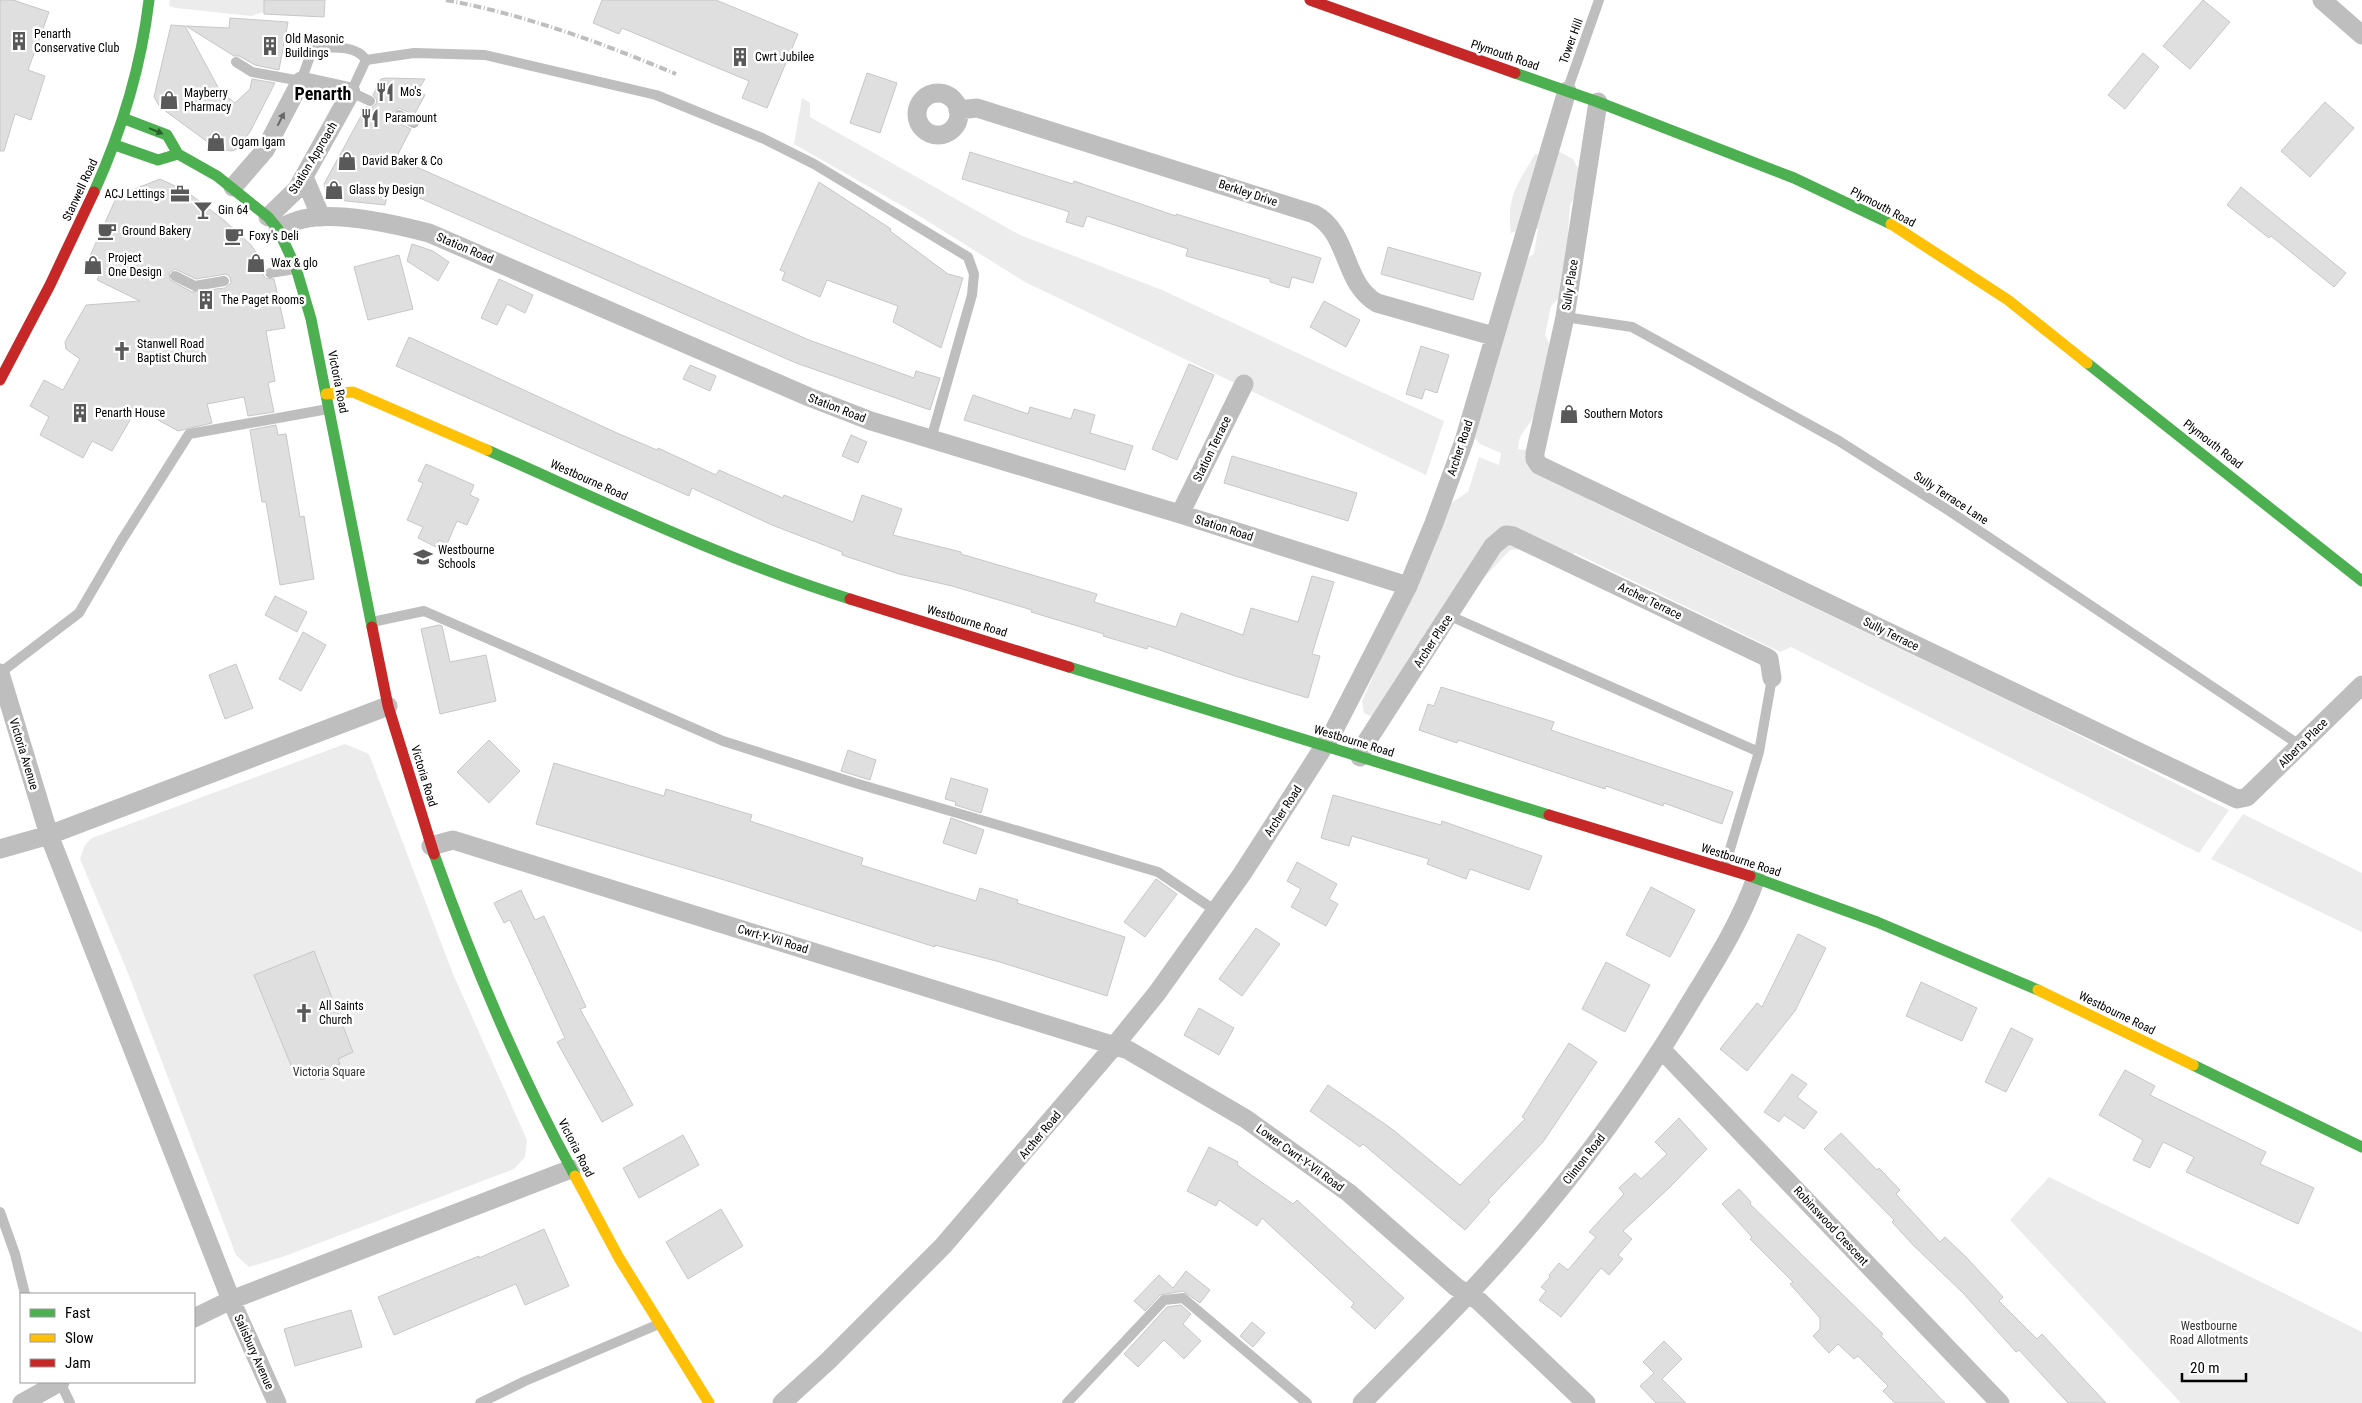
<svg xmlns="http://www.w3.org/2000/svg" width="2362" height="1403" viewBox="0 0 2362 1403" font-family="'Roboto Condensed',sans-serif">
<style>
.green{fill:#ececec}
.building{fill:#dfdfdf;stroke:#c7c7c7;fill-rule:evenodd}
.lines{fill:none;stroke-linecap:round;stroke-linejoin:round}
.lane{stroke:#bebebe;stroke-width:10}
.street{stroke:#bebebe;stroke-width:19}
.fast{stroke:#4caf50;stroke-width:11}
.slow{stroke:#ffc107;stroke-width:11}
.jam{stroke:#c62828;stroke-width:11}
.rail{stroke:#bebebe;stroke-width:4;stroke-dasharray:8 2.5 1 2.5;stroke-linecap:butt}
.oneway{fill:#686868}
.oneway2{fill:#2a602c}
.labels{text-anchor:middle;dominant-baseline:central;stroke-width:5;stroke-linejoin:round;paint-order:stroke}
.poi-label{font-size:12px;fill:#000;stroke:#fff;text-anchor:start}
.street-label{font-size:12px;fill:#000;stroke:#fff}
.park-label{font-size:12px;fill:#333;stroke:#fff}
.district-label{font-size:18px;font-weight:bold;fill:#000;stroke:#fff}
</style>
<rect width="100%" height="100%" fill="#fff"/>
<path class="green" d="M170,0h104l-4,10 -19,6 -75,-8 -7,-2z
M802,98l8,5v14l210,118 142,55 282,131 -18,54 -401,-193 -112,-70 -119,-68z
M1556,150l17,9 7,13 -2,19 -8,14 -2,29 4,7v18l-10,12v24l-11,11 -6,29c15,29 3,25 -5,50 -3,10 -2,24 -8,34 -7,13 -13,13 -14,30l9,1 64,51 439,210 199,99 -30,43 -408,-206 -11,5 -205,-99 -19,8 -29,-12 -17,1 -31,33 -98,138 -17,-8 -2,-12 88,-197 18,-12 11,-35 20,8 2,-12 -21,-9 -5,-6 47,-177 12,-7 4,-25h-16l-11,4c-5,-37 7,-49 24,-79l9,2z
M345,744l24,10 84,220 74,166 -2,17 -11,12 -229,87 -36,11 -13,-12 -108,-282 -48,-114 5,-14 7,-7z
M2243,814l119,59v59l-151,-73z
M2049,1177l313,155v71h-181l-171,-183z"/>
<path class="building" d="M0,0h13l36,12 -21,58 17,6 -14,44 -16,-6 -11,37h-4z
M264,0h61l-1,17 -60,-3z
M602,0h114l82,34 -31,74 -25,-10 7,-17 -127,-53 -3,6 -26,-11z
M2203,0l27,22 -40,47 -27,-23z
M230,18l58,4 -9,48 -24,-5 -16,-9h-5l-48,-30 43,2z
M171,25l14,1 35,65 15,12 15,-14 2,-10 23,4 -24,47 -12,18 -7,3 -15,-2 -57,-42 -6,-10z
M2143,53l16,14 -34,42 -17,-14z
M867,73l30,10 -17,50 -30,-10z
M386,78l39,1 -8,13 8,3 -11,20 -15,-7 -6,4 2,9 16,8 -15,29 413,182 105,38 2,-7 24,7 -10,32 -134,-47 -406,-178 -5,20 -57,-6 -4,-15 42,-77 5,1 5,-4 1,-4 -4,-5 8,-16z
M2325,102l29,26 -44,49 -29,-26z
M970,152l103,32 1,-3 102,35v-2l145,44 -8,25 -21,-6 -3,11 -19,-6v-3l-84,-23 2,-7 -101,-33 -4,11 -17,-5 3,-10 -5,-2 -102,-31z
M160,179l26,12 39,30 26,24 15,22 -3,7 2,4 9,1 11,49 -19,3 9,50 -7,2 6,29 -26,4 -4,-19 -37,7 5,19 -34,8 -41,-23 -25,43 -20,-10 -9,17 -43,-23 9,-18 -19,-11 14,-26 19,10 17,-31 -14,-10 -1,-7 21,-37 54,-4 -43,-21 3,-6 -15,-7 32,-71zM175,269l21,10 30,-5 4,3 1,6 -6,5 -33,4 -22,-12 -1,-7z
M819,182l72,47 -1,2 58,43 15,4 -22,70 -48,-26 5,-16 -71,-26 -7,17 -38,-17 3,-8 -5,-2z
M2241,187l105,86 -12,14 -63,-51 -2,2 -42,-33z
M412,244l21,7 16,11 -11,19 -31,-20z
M1388,247l93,26 -8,27 -92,-26z
M399,255l14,54 -45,11 -14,-53z
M499,279l34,16 -8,18 -18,-9 -10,21 -16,-7z
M1324,301l36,19 -14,27 -36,-20z
M409,337l208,96 40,17 1,-2 58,27 3,-5 64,28 1,-3 69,27 9,-27 40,14 -9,26 68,17v2l136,40 -3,8 82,25 5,-14 62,22 8,-27 47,14 14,-46 22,6 -22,72 8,2 -12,42 -73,-22 -87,-30 -1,3 -44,-13 1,-2 -73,-22 1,-2 -80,-24 -53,-12 -57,-19v-3l-70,-27 -80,-37 -3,8 -293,-130z
M1421,346l28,9 -12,38 -12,-4 -3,10 -16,-5z
M1189,364l25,11 -37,85 -25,-11z
M690,365l26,11 -6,15 -27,-12z
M973,395l55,19 2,-7 41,12 3,-10 21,6 -5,18 43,13 -8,24 -161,-50z
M276,425l2,10 8,-1 14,83 4,-1 10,63 -34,6 -14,-83h-4l-12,-72z
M851,435l16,7 -9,21 -16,-7z
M1232,456l125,37 -9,28 -124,-38z
M426,464l48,21 -4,10 9,4 -12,26 -10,-4 -10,23 -8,-4 -3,7 -18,-9 5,-11 -16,-7 16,-37 -5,-2z
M275,596l32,16 -10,20 -32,-17z
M439,625l3,1 8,36 36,-7 10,46 -56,13 -19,-85z
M303,632l23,13 -25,46 -22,-12z
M236,664l17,44 -28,11 -16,-44z
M1441,687l113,35 -3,8 182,62 -11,32 -58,-21 -1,3 -57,-20 -1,3 -147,-49 -1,3 -38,-13 9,-26 6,2z
M489,740l31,31 -31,32 -32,-31z
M848,750l28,10 -6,20 -29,-9z
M554,763l110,33 2,-7 86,26 -2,6 113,37 -2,7 115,36 4,-13 38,12 -1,3 108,34 -18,59 -107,-34 -65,-17v2l-204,-65 -195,-58z
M951,778l37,11 -7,24 -26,-8 1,-3 -11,-3z
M1333,795l108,30 1,-4 100,35 -13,34 -59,-21 -4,10 -39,-15 2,-5 -77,-23 -3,10 -28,-8z
M951,818l33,12 -8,24 -33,-11z
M1297,862l40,22 -8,15 9,5 -12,22 -35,-19 10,-18 -14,-8z
M1156,879l21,15 -32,43 -21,-15z
M1651,887l44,23 -25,47 -44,-22z
M521,890l14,30 9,-4 42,91 -6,2 53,96 -31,17 -45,-80 8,-4 -55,-118 -6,3 -10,-20z
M1256,928l24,16 -38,52 -23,-17z
M1798,934l28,14 -31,63 -48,60 -27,-22 37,-46 5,4z
M314,951l39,101 -15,7 2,5 -6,2 3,8 -16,6 -3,-9 -6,3 -1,-5 -16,6 -41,-100z
M1606,962l44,23 -25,47 -43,-23z
M1921,982l56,26 -15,33 -56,-25z
M1199,1008l35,20 -15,27 -35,-20z
M2011,1028l22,11 -27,53 -21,-10z
M1569,1043l28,19 -54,80 -55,58 2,2 -25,28 -102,-86 -3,3 -50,-36 18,-26 64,44 68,56 65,-66 -3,-2z
M2125,1070l30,16 -5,9 116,57 -6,12 54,24 -16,36 -112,-52 8,-15 -31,-15 -13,26 -17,-8 10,-20 -44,-25z
M1792,1074l15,10 -10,13 20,15 -13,17 -20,-14 -5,7 -15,-10z
M1679,1118l28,31 -38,39 -46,43 9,8 -14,16 5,4 -14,16 -8,-7 -40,49 -22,-17 7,-9 -5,-4 9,-10 -1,-2 10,-12 9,7 28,-33 -7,-5 35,-38 -5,-6 16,-15 6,6 26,-25 -12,-12z
M1841,1133l36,37 2,-2 21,22 -4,4 44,48 5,-5 21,20 37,40 -4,4 38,38 5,-5 64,69h-38l-49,-53 -3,2 -53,-59 -50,-48 -21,-23 2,-2 -70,-71z
M683,1135l16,30 -60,33 -16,-30z
M1209,1147l29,15 -1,3 56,39 4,-4 107,98 -29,31 -24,-22 3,-4 -92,-85 -5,8 -38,-26 -3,6 -29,-15z
M1739,1189l12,13 -1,2 133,130 -2,2 64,67h-50l-12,-12 5,-5 -30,-30 -4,3 -16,-15 -9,9 -16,-17 7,-7v-11l-30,-34 3,-2 -43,-43 2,-2 -30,-33z
M721,1209l22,37 -55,33 -22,-37z
M544,1229l25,57 -44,19 -9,-21 -122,51 -16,-38 101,-41v2z
M1186,1271l24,19 -10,13 -17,-12 -23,4 -15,16 -11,-10 25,-26 14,13z
M1181,1305l10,9 -8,10 18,17 -17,18 -20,-19 -26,27 -14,-13 43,-47z
M351,1310l11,37 -67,19 -11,-37z
M1252,1322l13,11 -12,14 -13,-11z
M1664,1341l18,18 -20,20 24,24h-30l-16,-17 14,-13 -11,-11z"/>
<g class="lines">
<path class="lane" d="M366,60l48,-7 71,2 171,40 106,43 52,26 154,93 6,17 -2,21 -41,144
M236,62l16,10 49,9 12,-33c17,0 43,-4 53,12l-15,32 19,9
M1567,91l32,-91
M399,115l15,8
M270,273l25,-4
M175,276l20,10 29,-5
M1565,317l67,10 207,114 112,71 350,234
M1450,616l309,136
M372,622l52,-11 299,130 132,42 303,89 58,39
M0,673l79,-60 41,-70 69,-109 139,-25
M1725,866l34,-114 13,-74
M0,1212l15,42 10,40
M60,1382l10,21
M480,1403l45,-22 134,-57
M1067,1403l97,-103 19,-2 124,105"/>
<path class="street" d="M2322,0l40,35
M917 114a21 21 0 1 1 42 0a21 21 0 1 1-42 0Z
M1598,102l-33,215 -30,136v6l4,6 698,334 10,-2 115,-112
M958,110l19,-2 337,106c36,19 28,69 63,89l116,33
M304,177l17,40
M233,187l32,-37 36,-69 50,11 -54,97 -29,28
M278,229c8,-4 16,-8 25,-10 35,-8 91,5 126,14l380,164 62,24 309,93 228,72
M1180,514l64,-130
M0,673l49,162 -49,14
M388,706l-339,129 182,465 340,-131
M1360,757l5,-13 128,-198 13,-11 7,1 251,120 5,3 3,19
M431,846l22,-6 675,210 118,69 103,74 107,94 23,14 107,102
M1662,1050l338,353
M194,1318l37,-18 46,103
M22,1403l38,-21
M782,1403l46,-42 115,-115 172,-201 42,-52 85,-119 90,-140 76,-148 26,-63 30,-82 103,-350
M1362,1403c53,-54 107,-107 156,-164 62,-71 118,-147 167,-228 26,-43 54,-85 71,-133"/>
<path class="fast" d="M1515,73l83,29 196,76 97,46
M125,119l42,16 11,19 39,22 51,41 10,12 18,39 15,51 61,308
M115,145l43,15 20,-6
M94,192c28,-62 47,-124 55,-192
M2087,363l275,218
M487,450c120,53 238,110 363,149
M1069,667l480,148
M434,854c39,110 85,219 141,322
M1750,876l127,46 161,68
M2193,1065l169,82"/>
<path class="slow" d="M1891,224l117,76 79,63
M326,394l27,-2 134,58
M2038,990l155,75
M575,1176l44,82 90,145"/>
<path class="jam" d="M1310,0l205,73
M0,380l50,-95 44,-93
M850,599l219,68
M372,627l16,79 46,148
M1549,815l201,61"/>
<path class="rail" d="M446,0c80,15 156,43 230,74"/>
</g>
<defs><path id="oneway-solid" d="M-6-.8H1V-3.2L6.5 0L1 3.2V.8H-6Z" transform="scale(1.25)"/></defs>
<use class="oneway" href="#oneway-solid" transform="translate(281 119) rotate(-63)"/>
<use class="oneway2" href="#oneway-solid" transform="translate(156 131) rotate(22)"/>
<defs>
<g id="building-bare" transform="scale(1.5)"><path d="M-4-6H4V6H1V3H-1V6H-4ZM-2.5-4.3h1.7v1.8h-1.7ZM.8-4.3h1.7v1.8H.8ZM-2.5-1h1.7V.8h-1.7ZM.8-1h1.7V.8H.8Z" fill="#595959" stroke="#fff" stroke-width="2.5" paint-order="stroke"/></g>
<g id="restaurant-bare" transform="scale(1.5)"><path d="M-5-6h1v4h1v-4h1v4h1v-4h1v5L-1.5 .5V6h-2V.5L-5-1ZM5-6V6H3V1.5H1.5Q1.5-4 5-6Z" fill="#595959" stroke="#fff" stroke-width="2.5" paint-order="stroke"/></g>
<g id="shop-bare" transform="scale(1.5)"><path d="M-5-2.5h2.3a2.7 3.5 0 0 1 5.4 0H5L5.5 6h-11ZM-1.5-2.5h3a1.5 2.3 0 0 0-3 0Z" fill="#595959" stroke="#fff" stroke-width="2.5" paint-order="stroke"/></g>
<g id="office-bare" transform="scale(1.5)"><path d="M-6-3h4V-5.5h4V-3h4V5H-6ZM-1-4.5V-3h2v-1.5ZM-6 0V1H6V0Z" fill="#595959" stroke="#fff" stroke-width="2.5" paint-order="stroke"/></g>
<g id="bar-bare" transform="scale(1.5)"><path d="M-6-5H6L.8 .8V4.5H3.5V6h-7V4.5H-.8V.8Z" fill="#595959" stroke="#fff" stroke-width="2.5" paint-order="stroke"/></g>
<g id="cafe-bare" transform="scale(1.5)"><path d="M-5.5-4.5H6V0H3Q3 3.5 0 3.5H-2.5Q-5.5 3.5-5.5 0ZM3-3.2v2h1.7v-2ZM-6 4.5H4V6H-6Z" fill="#595959" stroke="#fff" stroke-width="2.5" paint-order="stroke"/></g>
<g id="church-bare" transform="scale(1.5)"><path d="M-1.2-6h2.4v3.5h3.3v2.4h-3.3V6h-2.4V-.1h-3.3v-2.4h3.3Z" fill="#595959" stroke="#fff" stroke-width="2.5" paint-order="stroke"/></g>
<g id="school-bare" transform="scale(1.5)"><path d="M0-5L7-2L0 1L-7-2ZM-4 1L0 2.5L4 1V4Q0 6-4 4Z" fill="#595959" stroke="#fff" stroke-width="2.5" paint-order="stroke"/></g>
</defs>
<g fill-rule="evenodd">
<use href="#building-bare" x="19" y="41"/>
<use href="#building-bare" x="270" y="46"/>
<use href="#building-bare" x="740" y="57"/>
<use href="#restaurant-bare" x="385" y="92"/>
<use href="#shop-bare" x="169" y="100"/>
<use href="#restaurant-bare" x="370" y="118"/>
<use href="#shop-bare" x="216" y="142"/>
<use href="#shop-bare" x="347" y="161"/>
<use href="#shop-bare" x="334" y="190"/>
<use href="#office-bare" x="180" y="194"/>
<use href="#bar-bare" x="203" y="210"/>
<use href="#cafe-bare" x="107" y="231"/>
<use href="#cafe-bare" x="234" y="236"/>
<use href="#shop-bare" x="256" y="263"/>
<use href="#shop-bare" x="93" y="265"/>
<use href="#building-bare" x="206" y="300"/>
<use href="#church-bare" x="122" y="351"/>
<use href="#building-bare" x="80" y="413"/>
<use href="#shop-bare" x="1569" y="414"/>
<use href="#school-bare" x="423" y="557"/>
<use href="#church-bare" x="304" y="1013"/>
</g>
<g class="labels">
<g class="poi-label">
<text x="34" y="34">Penarth<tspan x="34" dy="14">Conservative Club</tspan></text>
<text x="285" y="39">Old Masonic<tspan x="285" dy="14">Buildings</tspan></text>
<text x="755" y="57">Cwrt Jubilee</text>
<text x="400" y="92">Mo's</text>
<text x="184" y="93">Mayberry<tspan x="184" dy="14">Pharmacy</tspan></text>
<text x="385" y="118">Paramount</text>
<text x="231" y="142">Ogam Igam</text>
<text x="362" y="161">David Baker &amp; Co</text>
<text x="349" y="190">Glass by Design</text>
<text x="165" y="194" text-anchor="end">ACJ Lettings</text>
<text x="218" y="210">Gin 64</text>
<text x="122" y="231">Ground Bakery</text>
<text x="249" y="236">Foxy's Deli</text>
<text x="108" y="258">Project<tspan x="108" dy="14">One Design</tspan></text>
<text x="271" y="263">Wax &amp; glo</text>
<text x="221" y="300">The Paget Rooms</text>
<text x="137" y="344">Stanwell Road<tspan x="137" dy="14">Baptist Church</tspan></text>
<text x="95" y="413">Penarth House</text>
<text x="1584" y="414">Southern Motors</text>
<text x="438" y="550">Westbourne<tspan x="438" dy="14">Schools</tspan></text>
<text x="319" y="1006">All Saints<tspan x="319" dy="14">Church</tspan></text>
</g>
<g class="street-label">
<text transform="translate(1571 41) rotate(-70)">Tower Hill</text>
<text transform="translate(1505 55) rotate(19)">Plymouth Road</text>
<text transform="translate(313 158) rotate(-59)">Station Approach</text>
<text transform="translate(80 190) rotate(-65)">Stanwell Road</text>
<text transform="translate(1248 193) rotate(18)">Berkley Drive</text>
<text transform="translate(1883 207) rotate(28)">Plymouth Road</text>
<text transform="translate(465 248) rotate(23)">Station Road</text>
<text transform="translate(1570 285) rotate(-81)">Sully Place</text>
<text transform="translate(338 382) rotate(79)">Victoria Road</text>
<text transform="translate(837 408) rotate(21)">Station Road</text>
<text transform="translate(2213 444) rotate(38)">Plymouth Road</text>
<text transform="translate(1460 448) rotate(-72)">Archer Road</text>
<text transform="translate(1212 449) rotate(-64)">Station Terrace</text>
<text transform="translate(589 480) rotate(24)">Westbourne Road</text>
<text transform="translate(1951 498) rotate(33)">Sully Terrace Lane</text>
<text transform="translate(1224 528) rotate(18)">Station Road</text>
<text transform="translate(1650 601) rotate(26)">Archer Terrace</text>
<text transform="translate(967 621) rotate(17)">Westbourne Road</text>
<text transform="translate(1891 634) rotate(26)">Sully Terrace</text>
<text transform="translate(1433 641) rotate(-57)">Archer Place</text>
<text transform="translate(1354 741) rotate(17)">Westbourne Road</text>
<text transform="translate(2303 743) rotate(-45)">Alberta Place</text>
<text transform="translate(24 754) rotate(73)">Victoria Avenue</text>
<text transform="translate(424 776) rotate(73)">Victoria Road</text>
<text transform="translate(1283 811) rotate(-57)">Archer Road</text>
<text transform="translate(1741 860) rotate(18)">Westbourne Road</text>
<text transform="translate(773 939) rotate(17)">Cwrt-Y-Vil Road</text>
<text transform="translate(2117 1013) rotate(26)">Westbourne Road</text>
<text transform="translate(1040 1135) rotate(-50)">Archer Road</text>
<text transform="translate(576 1148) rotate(63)">Victoria Road</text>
<text transform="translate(1300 1158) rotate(36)">Lower Cwrt-Y-Vil Road</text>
<text transform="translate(1584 1159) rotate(-52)">Clinton Road</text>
<text transform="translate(1831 1226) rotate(47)">Robinswood Crescent</text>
<text transform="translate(254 1352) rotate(66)">Salisbury Avenue</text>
</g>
<g class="park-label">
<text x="329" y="1072">Victoria Square</text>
<text x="2209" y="1326">Westbourne<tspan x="2209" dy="14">Road Allotments</tspan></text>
</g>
<g class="district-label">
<text x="323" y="93">Penarth</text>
</g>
</g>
<rect x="20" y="1293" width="175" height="90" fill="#ffffff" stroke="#999999"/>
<rect x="30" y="1309" width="25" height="8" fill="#4caf50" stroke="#999999"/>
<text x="65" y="1318" font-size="15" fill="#000000">Fast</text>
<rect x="30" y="1334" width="25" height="8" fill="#ffc107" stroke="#999999"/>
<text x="65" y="1343" font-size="15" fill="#000000">Slow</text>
<rect x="30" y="1359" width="25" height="8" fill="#c62828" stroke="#999999"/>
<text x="65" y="1368" font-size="15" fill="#000000">Jam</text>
<path d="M2182 1373v8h64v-8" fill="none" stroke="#000000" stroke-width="2.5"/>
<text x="2190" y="1373" font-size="15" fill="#000000" stroke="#ffffff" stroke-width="4" paint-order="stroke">20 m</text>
</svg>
